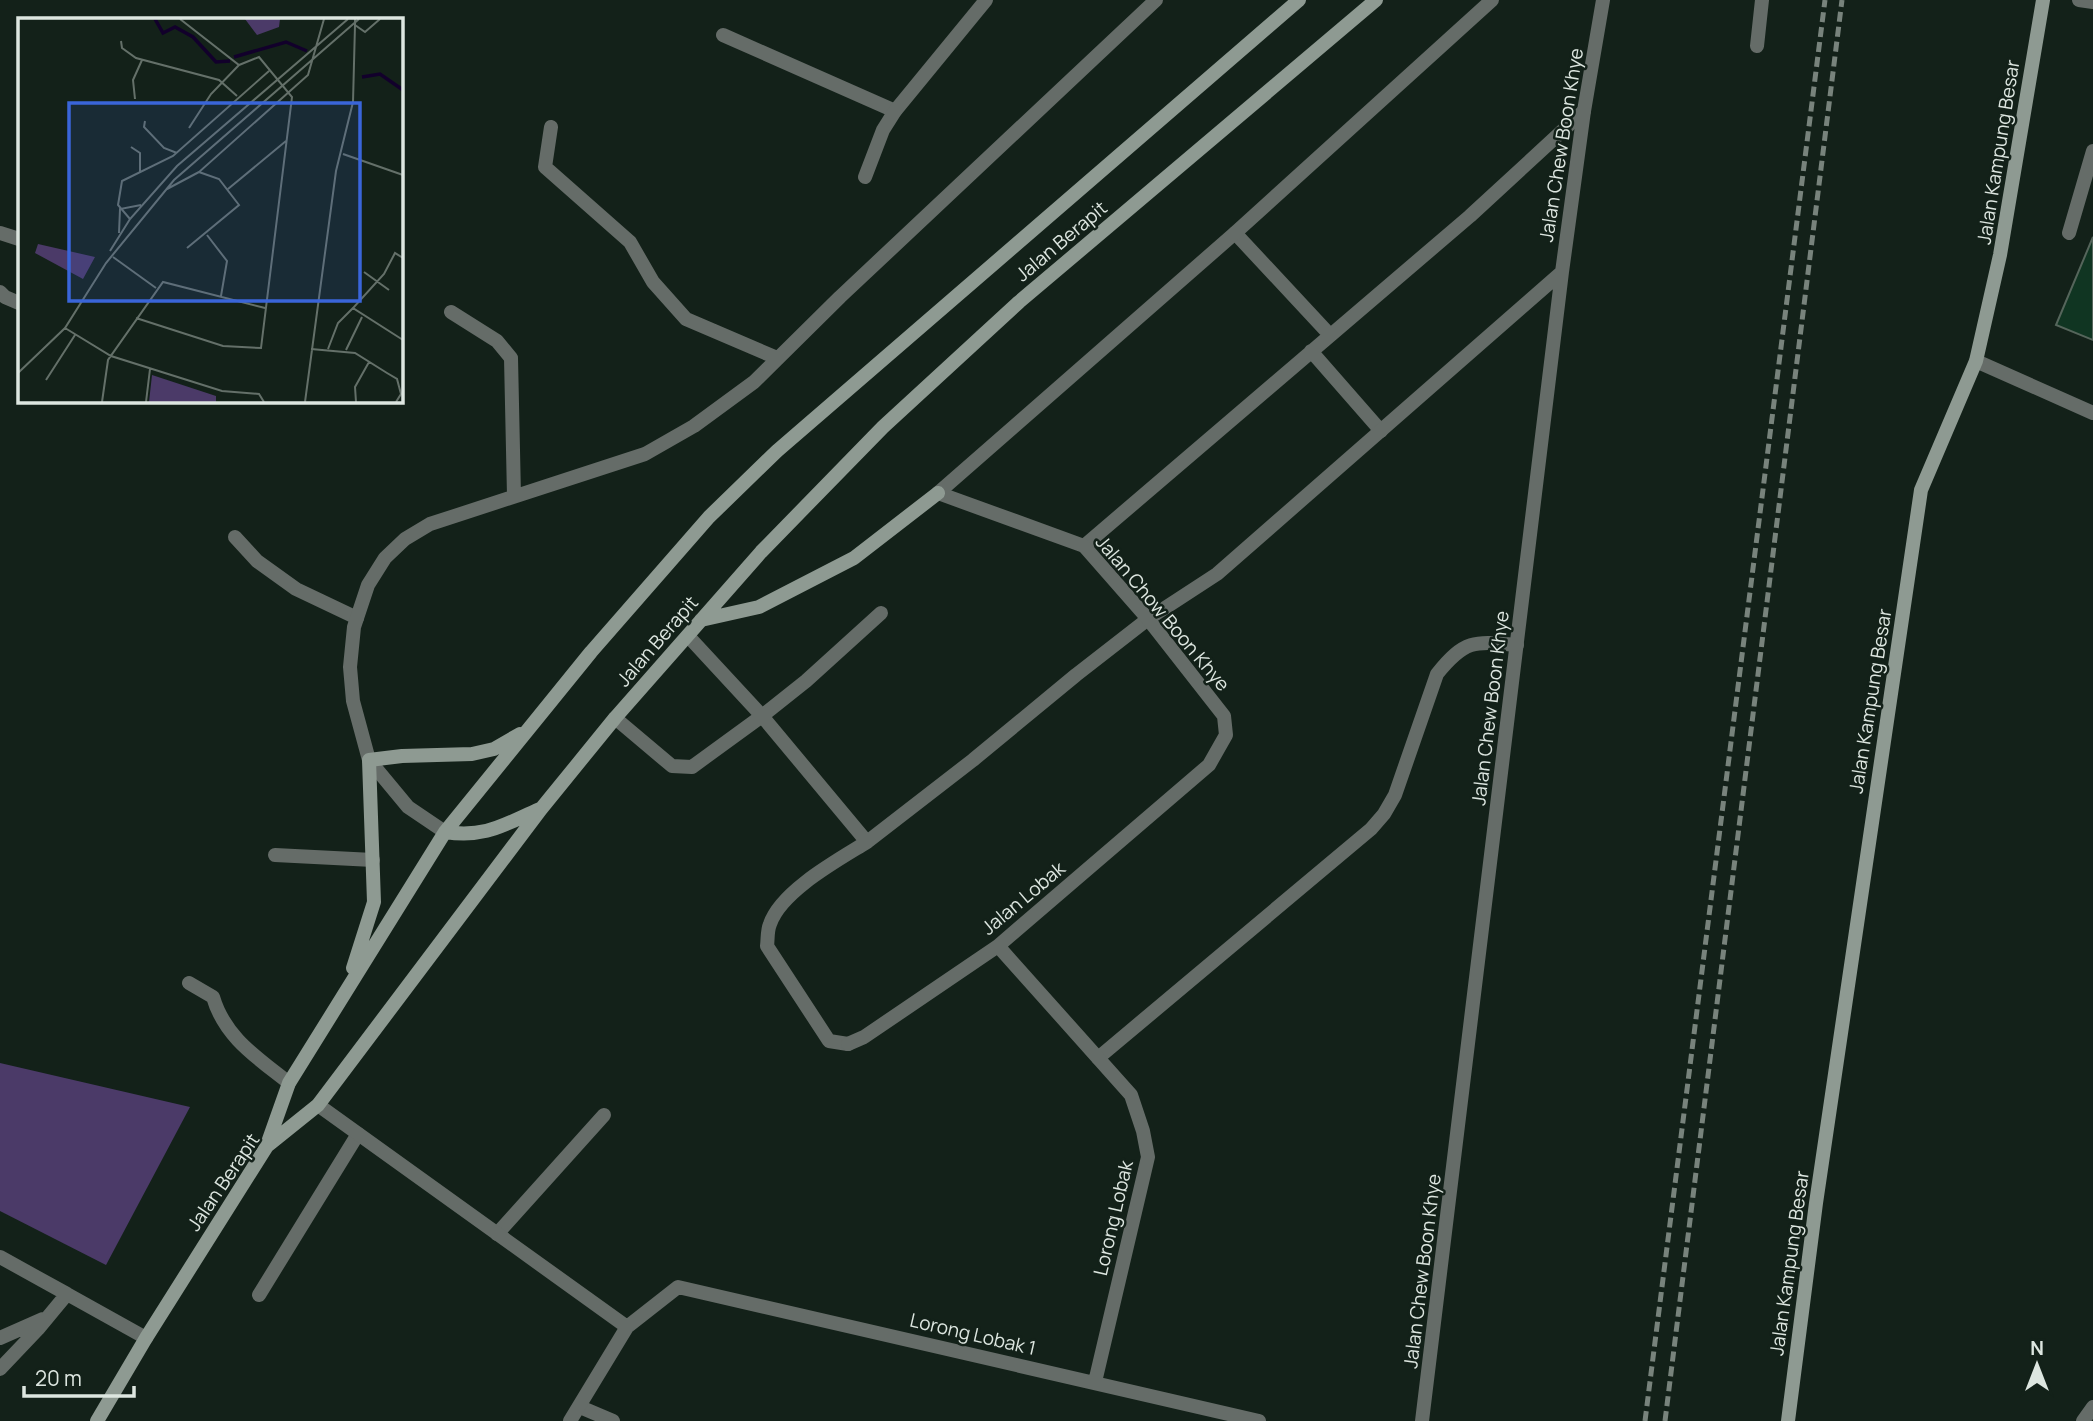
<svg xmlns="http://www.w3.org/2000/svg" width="2093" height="1421" viewBox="0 0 2093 1421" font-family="Manrope,sans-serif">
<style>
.green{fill:#4b3a68}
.building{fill:#103522;stroke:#55655b;stroke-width:2}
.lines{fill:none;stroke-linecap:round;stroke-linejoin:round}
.lane{stroke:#656c68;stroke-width:14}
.street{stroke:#656c68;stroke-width:14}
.secondary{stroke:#8e9a92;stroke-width:14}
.rail{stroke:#78837c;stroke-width:5;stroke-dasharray:10 5;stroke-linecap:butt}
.labels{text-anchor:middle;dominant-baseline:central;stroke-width:5;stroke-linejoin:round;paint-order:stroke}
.street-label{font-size:19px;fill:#dde6e0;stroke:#132119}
.inset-river{fill:none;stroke:#12002b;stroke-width:3.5}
.inset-road{fill:none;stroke:#647069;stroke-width:2}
.view{fill:#3a65d9;fill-opacity:0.15;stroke:#3a65d9;stroke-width:3.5}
.inset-edge{fill:none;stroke:#dde6e0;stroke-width:3.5}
</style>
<rect width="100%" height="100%" fill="#132119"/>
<path class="green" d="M0,1063l190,44 -84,158 -106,-54z"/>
<path class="building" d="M2093,237v103l-37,-15z"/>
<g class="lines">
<path class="lane" d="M2079,0l14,2
M723,35l172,76
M1757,46l5,-46
M0,233l19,6
M1235,233l95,102
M2069,233l24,-82
M0,292l5,5 14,6
M1311,351l70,80
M235,537l22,24 39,28 61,29
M1084,546l386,-330 114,-105
M688,636l74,80 44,-35 75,-68
M615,718l57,48 20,1 70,-51 105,126c-29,18 -86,49 -97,82 -3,7 -2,15 -3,22l62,95 19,3
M867,842l106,-82 103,-85 72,-56
M275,855l98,5
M1098,1058l273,-229 13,-15 11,-19 42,-121c28,-35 38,-33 80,-29
M497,1234l107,-119
M0,1257l67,37
M259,1295l99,-161
M0,1338l43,-19
M0,1369l38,-40 29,-35 79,44
M580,1407l33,14"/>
<path class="street" d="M551,127l-6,40 85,75 23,40 33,37 91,39
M865,177l18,-47 12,-19 91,-111
M451,312l46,29 14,17 3,138
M1976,361l117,52
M1148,619l69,-45 345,-302
M445,832l-37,-25 -39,-47 -16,-59 -3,-34 4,-40 14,-42 17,-27 20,-19 25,-15 215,-70 49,-28 60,-44 86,-85 316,-297
M998,946l133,149 12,36 5,26 -53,225
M189,983l24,14c12,41 45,61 76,86
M848,1044l16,-7 134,-91 211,-181 17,-30 -2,-19 -76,-97 -64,-73 -146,-53 297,-260 257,-233
M318,1105l309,222
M570,1421l57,-94 51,-40 581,134
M1422,1421l140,-1149 22,-161 19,-111
M2083,1421l10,-14"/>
<path class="secondary" d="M701,620l58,-13 95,-49 84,-65
M445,832c41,6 58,-7 95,-23
M353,968l21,-66 -5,-142 33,-4 70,-2 22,-5 26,-15
M267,1145l22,-62 156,-251 146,-180 118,-135 68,-66 522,-451
M97,1421l49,-83 121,-192 51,-41 223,-296 74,-91 146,-166 122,-125 136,-125 357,-302
M1788,1421l28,-218 105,-713 55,-129 24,-106 43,-255"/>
<path class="rail" d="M1645,1421l180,-1421
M1665,1421l177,-1421"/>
</g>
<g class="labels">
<g class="street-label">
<text transform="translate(1561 145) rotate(-81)">Jalan Chew Boon Khye</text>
<text transform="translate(1998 152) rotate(-81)">Jalan Kampung Besar</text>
<text transform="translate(1061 241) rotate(-40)">Jalan Berapit</text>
<text transform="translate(1163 613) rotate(50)">Jalan Chow Boon Khye</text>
<text transform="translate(657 641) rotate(-49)">Jalan Berapit</text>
<text transform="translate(1870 701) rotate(-81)">Jalan Kampung Besar</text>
<text transform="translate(1490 708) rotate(-83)">Jalan Chew Boon Khye</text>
<text transform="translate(1023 898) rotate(-40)">Jalan Lobak</text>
<text transform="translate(223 1182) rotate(-56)">Jalan Berapit</text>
<text transform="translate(1113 1218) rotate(-77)">Lorong Lobak</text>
<text transform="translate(1789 1263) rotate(-82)">Jalan Kampung Besar</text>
<text transform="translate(1422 1271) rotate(-83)">Jalan Chew Boon Khye</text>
<text transform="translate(973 1334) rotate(13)">Lorong Lobak 1</text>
</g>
</g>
<g transform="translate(18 18)">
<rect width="385" height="385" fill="#132119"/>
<path d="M227,1h35l-1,8 -22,8zM20,226l57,13 -12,22 -48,-26zM134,357l64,21v6h-67z" fill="#4b3a68"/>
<path class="inset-river" d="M137,1l8,14 12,-6 18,10 23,25 14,-1M216,39l52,-15 21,9M344,59l18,-3 23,16"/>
<path class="inset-road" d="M337,1v6l10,7 15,-13M103,23l1,7 14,10 83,22 18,16M117,81l-2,-19 9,-20M127,103l-1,6 20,21 13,5M171,110l22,-34 28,-29M113,129l9,6v19M325,136l60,21M149,171l32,-17M210,171l58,-48M112,201l-12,-14 4,-24 51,-25 96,-85M101,215l1,-24 21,-4M189,217l20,26 -6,35M169,230l52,-43 -20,-26 -20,-7 109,-97 16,-56M92,233l20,-32 47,-53 171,-147M95,239l43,31M385,240l-8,-5 -11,21 -31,34 50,32M346,254l25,18M118,300l87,28 38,2 31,-251 -33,-40 -20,8 -59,-46M47,310l46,28 111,35 37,3 5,8M293,331l44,4 32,20 10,6 4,15 -5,8M310,331l10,-26 15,-15M328,332l16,-33M0,355l47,-45 41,-65 68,-83 185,-161M28,362l29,-45M84,384l6,-42 55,-78 102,26M128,384l4,-33M287,384l31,-231 17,-69 2,-77M338,384l-1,-15 14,-25"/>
<path class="view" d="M51,85h291v198h-291z"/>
<rect width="385" height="385" class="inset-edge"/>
</g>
<g transform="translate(2037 1365)" stroke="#132119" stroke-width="5" paint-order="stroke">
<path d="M0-5L12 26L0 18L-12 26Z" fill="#dde6e0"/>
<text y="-10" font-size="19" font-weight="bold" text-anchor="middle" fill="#dde6e0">N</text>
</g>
<path d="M24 1386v10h110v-10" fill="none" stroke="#dde6e0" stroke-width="3.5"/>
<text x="35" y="1386" font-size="21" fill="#dde6e0" stroke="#132119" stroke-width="5" paint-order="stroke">20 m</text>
</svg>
